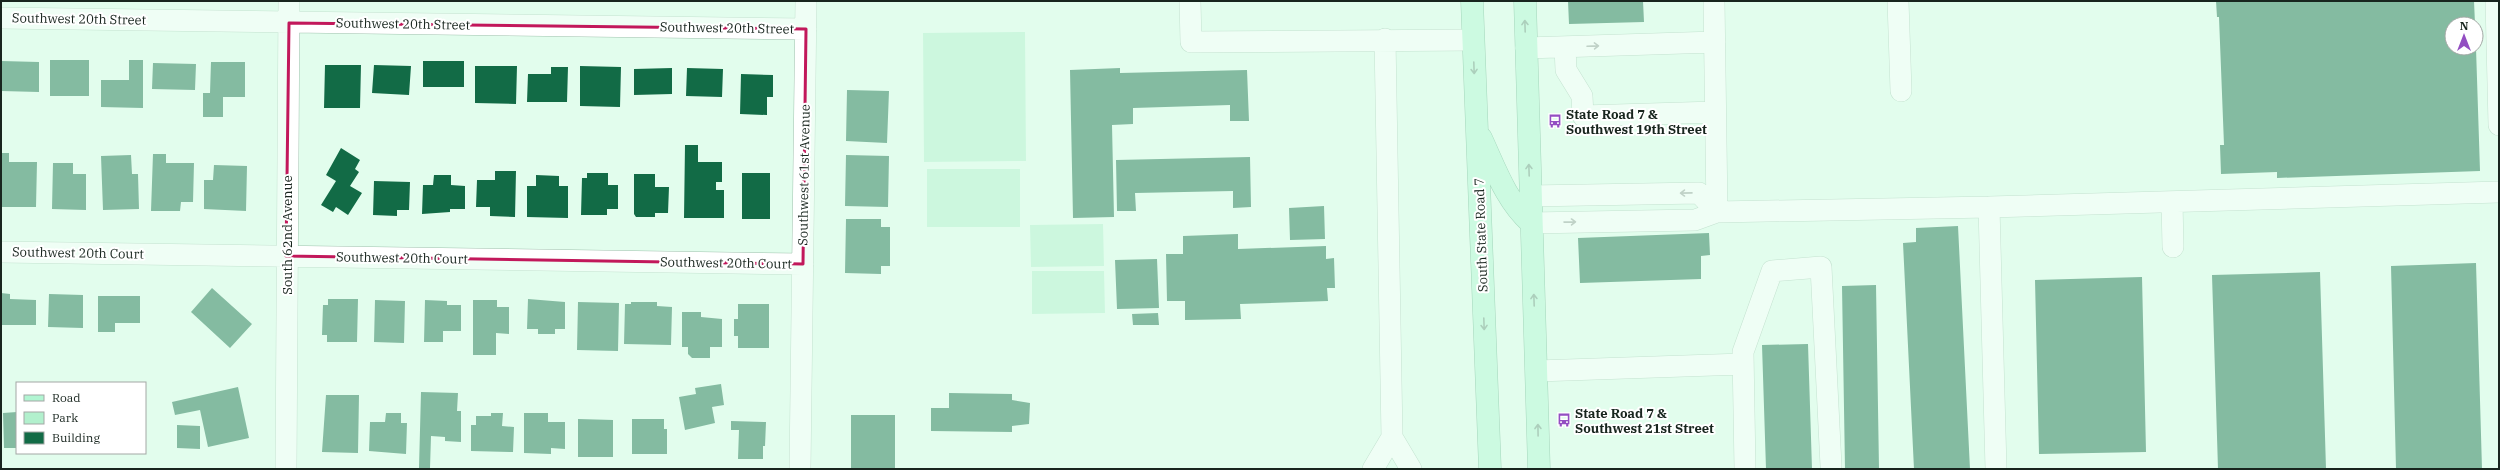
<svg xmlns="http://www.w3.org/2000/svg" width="2500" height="470" viewBox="0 0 2500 470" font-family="'IBM Plex Serif',serif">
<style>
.green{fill:#b2f0cd}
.building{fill:#126b46}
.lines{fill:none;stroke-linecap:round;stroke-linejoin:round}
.minor-casing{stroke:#a0c2ae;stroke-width:22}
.major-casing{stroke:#5aa880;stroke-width:23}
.minor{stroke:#fff;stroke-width:21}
.major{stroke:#b1f5d2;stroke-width:22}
.oneway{stroke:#6c9781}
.oneway2{stroke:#979d9a}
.marked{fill:none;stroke:#c2185b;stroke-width:3;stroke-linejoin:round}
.labels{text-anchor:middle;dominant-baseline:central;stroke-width:4;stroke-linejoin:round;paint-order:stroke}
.street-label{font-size:13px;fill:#18251e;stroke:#fff}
.poi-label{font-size:13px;font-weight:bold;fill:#18251e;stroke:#fff;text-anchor:start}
</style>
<rect width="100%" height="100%" fill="#e2fded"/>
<path class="green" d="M1025,32l1,129 -102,1 -1,-129z
M927,169h93v58h-93z
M1103,224l1,42 -73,1 -1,-42z
M1032,271h72l1,42 -73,1z"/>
<path class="building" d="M1568,1h75l1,21 -75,2z
M2216,1h258l1,23h-23v24h24l4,123 -203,7v-6l-56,2 -1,-29h4l-5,-128h-2z
M50,60h39v36h-39z
M129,60h14v48l-42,-1v-27h28z
M1,61l38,1v30l-38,-1z
M423,61h41v26h-41z
M211,62h34v35h-22v20h-20v-24h7z
M153,63l43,1 -1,26 -43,-1z
M325,65h36l-1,43h-36z
M374,65l37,1 -2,29 -37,-2z
M475,66h42l-1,38 -41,-1z
M580,66l41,1 -1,40 -40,-1z
M551,67h17l-1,35h-40l1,-28h23z
M672,68v26l-38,1v-26z
M687,68l36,1 -1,28 -36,-1z
M1120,68v5l127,-3 2,51h-19v-16l-97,3v16l-21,1 2,92 -41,1 -3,-148z
M741,74l32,1v22h-6v18l-27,-1z
M847,90l42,1 -2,52 -41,-2z
M685,145h13v17h24v20h-6v8h8v28h-40z
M341,148l19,12 -5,9 4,3 -9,14 12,7 -14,22 -12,-8 -3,5 -12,-7 15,-24 -10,-6z
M1,153h8v9h28l-1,45h-35z
M153,154h13v9h28l-1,39h-12l-1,9h-29z
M131,155l1,19h6l1,35 -36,1 -2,-54z
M846,155l43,1 -1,51 -43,-1z
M1250,157l1,50 -18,1v-17l-98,2 1,18h-19l-1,-51z
M53,163h20v11h13v36l-34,-1z
M214,165l33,1 -1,45 -42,-2v-29h9z
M495,171h21l-1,46 -25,-1v-9h-14l1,-27h18z
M587,173h21v12h10v24h-11v6h-26l1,-37h5z
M742,173h28v46h-28z
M634,174h21v13h14l-1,26h-13v4h-19l-2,-3z
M434,175h17v10l14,1v23h-15v3l-28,2 1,-29h10z
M536,175l23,1v10h9v32l-41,-1v-31h9z
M374,181l36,1 -1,28h-12v6l-24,-1z
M1324,206l1,33 -35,1 -1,-32z
M846,219h35v8h9v39h-9v8l-36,-1z
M1958,226l12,243h-56l-11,-226 13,-1v-14z
M1709,233l1,22 -9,1v23l-121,4 -2,-45z
M1238,234v15l88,-3v13l8,-1 1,30h-8l1,13 -88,3 1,15 -56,1v-19h-18l-1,-47h17v-18z
M1157,259l2,49 -42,1 -2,-49z
M2476,263l6,206h-86l-5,-203z
M2320,272l6,197h-108l-6,-194z
M2142,277l4,175 -107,2 -4,-174z
M1876,285l3,184h-34l-3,-183z
M212,288l40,36 -22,24 -39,-36z
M1,293l9,1v5l26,1v25h-35z
M49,294l34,1v33l-35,-1z
M98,296h42v27h-25v9h-17z
M328,299h30l-1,43h-30v-7h-5l1,-30h5z
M528,299l37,3v27h-10v5h-17v-5h-11z
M375,300l30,1 -1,42 -30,-1z
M425,300l22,1v4h14v26h-18v11h-19z
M473,300h24v7h12v27l-13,-1v22h-23z
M578,302l41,1 -1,48 -41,-1z
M631,302h26v4l15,1 -1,38 -47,-1 1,-40h6z
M738,304h31v44h-31v-12h-4v-17h4z
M682,312h19v5l21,2v28h-12v11h-18l-4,-4v-7h-6z
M1158,313l1,12h-26l-1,-11z
M1808,344l4,125h-46l-4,-124z
M721,384l3,21 -12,2 3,16 -30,7 -6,-33 17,-3 -1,-6z
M238,387l11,51 -41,9 -8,-37 -25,5 -3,-13z
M421,392l37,1 -1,18h4v31l-16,-1v-4l-14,-1 -1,32h-11z
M949,393l63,1v6l18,3 -1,21 -17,2v6l-81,-1v-23h18z
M326,395h33l-1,58 -36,-1z
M17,412v36h-13l-1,-35z
M386,413h15v10h6l-1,31 -37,-3 1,-29h15z
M491,413h12l-1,13 12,1 -1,25 -42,-1v-26h5v-9h15z
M524,413h24v9h17v27l-14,-1v6l-27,-1z
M851,415h44v54l-44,-1z
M578,419l35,1v37h-35z
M632,419h32v10h3v25h-35z
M731,421l35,1 -1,24h-2v13h-25l1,-29h-8z
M177,425l23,1v23l-23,-1z"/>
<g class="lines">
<g class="minor-casing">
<path id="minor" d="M1190,1l1,41 282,-2
M1714,1l3,211
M1898,1l3,90
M2496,1l3,124
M1,18l805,11
M1385,39l7,398 19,32
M1565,47l1,23 16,26 1,20 132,-4
M1526,48l189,-6
M1530,196l169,-3 18,19
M2172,202l1,45
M1989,207l7,262
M1531,223l164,-3 22,-8 272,-5 510,-15
M1,252l802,12
M1537,371l206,-7
M286,469l3,-468
M800,469l6,-468
M1373,469l19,-32
M1745,469l-2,-117 29,-81 49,-4 10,199"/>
</g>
<g class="major-casing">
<path id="major" d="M1472,1l18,468
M1525,1l14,468
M1481,138c14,30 25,63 50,85"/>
</g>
<use href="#minor" class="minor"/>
<use href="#major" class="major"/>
</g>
<defs><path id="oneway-shaft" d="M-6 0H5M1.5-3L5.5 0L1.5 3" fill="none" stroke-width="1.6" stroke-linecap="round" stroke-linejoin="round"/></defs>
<g class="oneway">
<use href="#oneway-shaft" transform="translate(1525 26) rotate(-92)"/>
<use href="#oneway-shaft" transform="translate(1474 68) rotate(88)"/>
<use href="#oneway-shaft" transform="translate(1529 170) rotate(-92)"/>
<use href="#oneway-shaft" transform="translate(1534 300) rotate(-92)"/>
<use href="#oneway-shaft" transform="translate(1484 324) rotate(88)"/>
<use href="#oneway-shaft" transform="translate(1538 430) rotate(-91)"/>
</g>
<g class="oneway2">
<use href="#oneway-shaft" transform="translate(1593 46) rotate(-2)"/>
<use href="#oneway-shaft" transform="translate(1686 193) rotate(179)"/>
<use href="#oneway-shaft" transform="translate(1570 222) rotate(-1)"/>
</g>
<path d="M0 0H2500V470H0ZM289,23l517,6 -3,235 -517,-8z" fill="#e2fded" fill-opacity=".55" fill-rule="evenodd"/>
<path class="marked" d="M289,23l517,6 -3,235 -517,-8z"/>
<defs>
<g id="bus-bare" transform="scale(1.08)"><path d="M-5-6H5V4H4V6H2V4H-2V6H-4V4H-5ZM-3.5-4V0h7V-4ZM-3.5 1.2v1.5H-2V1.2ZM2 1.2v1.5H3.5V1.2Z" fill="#934ec2" stroke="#fff" stroke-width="2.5" paint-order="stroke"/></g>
</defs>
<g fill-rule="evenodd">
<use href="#bus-bare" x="1555" y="121"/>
<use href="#bus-bare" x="1564" y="420"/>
</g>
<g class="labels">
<g class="street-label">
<text transform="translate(79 19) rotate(1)">Southwest 20th Street</text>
<text transform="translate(403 24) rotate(1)">Southwest 20th Street</text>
<text transform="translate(727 28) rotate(1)">Southwest 20th Street</text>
<text transform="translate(804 175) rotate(-89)">Southwest 61st Avenue</text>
<text transform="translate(287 235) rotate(-90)">South 62nd Avenue</text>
<text transform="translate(1481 235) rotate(-92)">South State Road 7</text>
<text transform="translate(78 253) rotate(1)">Southwest 20th Court</text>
<text transform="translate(402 258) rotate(1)">Southwest 20th Court</text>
<text transform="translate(726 263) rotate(1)">Southwest 20th Court</text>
</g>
<g class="poi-label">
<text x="1566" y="114">State Road 7 &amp;<tspan x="1566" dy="15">Southwest 19th Street</tspan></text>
<text x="1575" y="413">State Road 7 &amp;<tspan x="1575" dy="15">Southwest 21st Street</tspan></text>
</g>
</g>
<rect width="2500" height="470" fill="none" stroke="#18251e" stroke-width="4"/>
<rect x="16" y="382" width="130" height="72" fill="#ffffff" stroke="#a3a8a5"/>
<rect x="24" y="395" width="20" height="6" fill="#b1f5d2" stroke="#a3a8a5"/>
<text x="52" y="402" font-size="12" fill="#18251e">Road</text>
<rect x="24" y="412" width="20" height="12" fill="#b2f0cd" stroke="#a3a8a5"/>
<text x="52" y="422" font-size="12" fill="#18251e">Park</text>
<rect x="24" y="432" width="20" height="12" fill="#126b46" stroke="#a3a8a5"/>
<text x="52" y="442" font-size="12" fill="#18251e">Building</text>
<g transform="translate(2464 36)"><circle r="19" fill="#ffffff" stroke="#a3a8a5"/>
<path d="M0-3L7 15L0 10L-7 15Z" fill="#934ec2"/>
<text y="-6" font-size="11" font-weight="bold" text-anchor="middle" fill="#18251e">N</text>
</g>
</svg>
